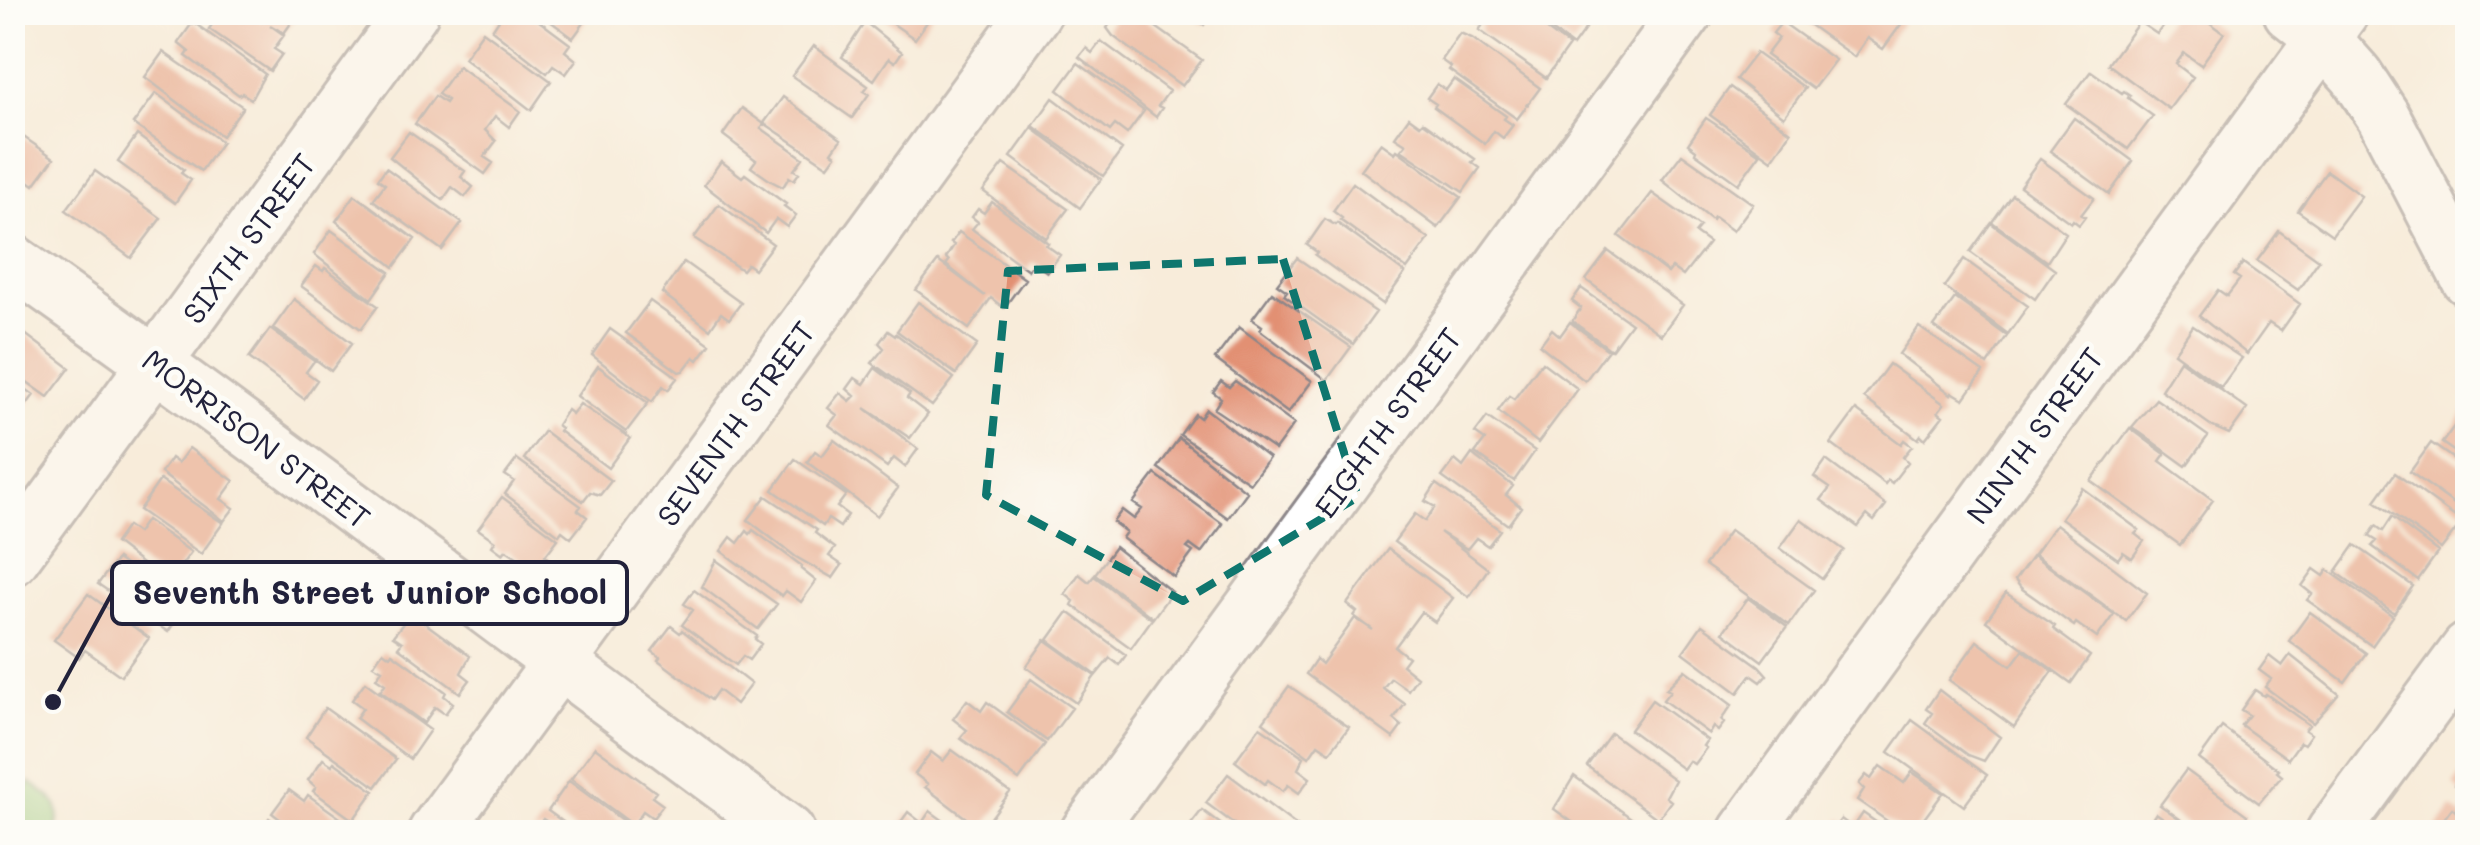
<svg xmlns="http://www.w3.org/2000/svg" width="2480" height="845" viewBox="0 0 2480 845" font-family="Mali,sans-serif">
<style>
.green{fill:#92cd81;stroke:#5a785e;stroke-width:2.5}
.building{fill:#e29073}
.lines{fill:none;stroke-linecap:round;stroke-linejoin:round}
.minor-casing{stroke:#8d878a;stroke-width:58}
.minor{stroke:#fff;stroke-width:52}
.marked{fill:none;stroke:#0f766e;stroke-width:8;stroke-dasharray:20 12;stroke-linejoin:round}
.labels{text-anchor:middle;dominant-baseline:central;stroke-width:10;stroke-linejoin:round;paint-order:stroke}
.street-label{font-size:30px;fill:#22223b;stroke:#fdfcf7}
.leader{fill:none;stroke:#22223b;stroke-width:4}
.callout-dot{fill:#22223b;stroke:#fdfcf7;stroke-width:4}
.callout{fill:#fdfcf7;stroke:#22223b;stroke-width:4}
.callout-label{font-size:32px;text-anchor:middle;font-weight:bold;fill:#22223b}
</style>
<rect width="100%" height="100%" fill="#fdfcf7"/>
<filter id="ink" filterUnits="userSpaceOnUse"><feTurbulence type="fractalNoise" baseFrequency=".01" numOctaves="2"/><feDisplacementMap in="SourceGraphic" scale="20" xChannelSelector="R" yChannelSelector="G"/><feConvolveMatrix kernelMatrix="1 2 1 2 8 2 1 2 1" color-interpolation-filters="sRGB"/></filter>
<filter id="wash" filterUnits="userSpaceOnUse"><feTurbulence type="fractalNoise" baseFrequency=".0048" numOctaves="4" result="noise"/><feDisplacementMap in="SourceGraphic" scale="40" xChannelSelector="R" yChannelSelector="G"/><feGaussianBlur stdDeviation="2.25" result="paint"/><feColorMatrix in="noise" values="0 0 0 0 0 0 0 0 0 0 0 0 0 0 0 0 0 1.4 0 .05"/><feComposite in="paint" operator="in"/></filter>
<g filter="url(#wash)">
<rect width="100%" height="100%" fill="#f8ecda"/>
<path class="green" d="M30,782c22,18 35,20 25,50h-24l-18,-13v-11z"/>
<g id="blocks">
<path class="building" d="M208,12h41l13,10 2,-3 -9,-7h44l-15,21 -14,-8 14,10 -10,14 8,5 -12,17 -61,-42 7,-10z
M504,12l27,3 39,29 -5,7 11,9 -10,14 -13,-9 -6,8 -55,-43z
M538,12h54l-19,26z
M876,12h58l-19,27z
M1118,12h17l67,48 -20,26 -69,-50 -6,-8z
M1187,12h26l-9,13z
M1473,12h50l46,34 -23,32 -67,-48 3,-4 -13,-9z
M1528,12h67l1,2 -23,32z
M1798,12h89l15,11 -19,26 -16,-11 -13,19 -58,-42z
M2173,12h22l29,21 -23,32 -17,-12 -8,11 17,13 -24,32 -61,-45 31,-42 18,12z
M193,22l72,52 -14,25 -9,-6 -3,2 -53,-39 3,-4 -11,-9z
M865,22l37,30 -7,10 -6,-4 -15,22 -32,-23z
M1782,22l53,38 -22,29 -47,-34 13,-17 -6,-5z
M483,31l68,50 -20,29 -67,-52z
M1460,33l12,5 68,50 -23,31 -68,-49 2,-3 -10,-7z
M1101,41l68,50 -11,15 4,2 -6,9 -77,-60 7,-9 6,5z
M814,46l54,40 -4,5 5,3 -17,24 -60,-42z
M163,52l80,55 -21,29 -77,-59z
M1756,53l49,35 -21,29 -48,-38z
M1078,63l66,48 -17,23 -12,-9 -5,6 -52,-41z
M458,66l62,45 -11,16 -14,-11 -10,14 11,11 -12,16 9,6 -8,11 -70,-50 20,-28 10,7 2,-3 -9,-6z
M2091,71l31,22 2,-2 6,4 -2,3 25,18 -25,33 -62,-45z
M1454,79l52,37 -2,3 9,6 -10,13 -9,-7 -9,13 -51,-37 2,-3 -9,-6 10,-14 9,6z
M1730,87l61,45 -19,28 -62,-45z
M156,93l66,49 -21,29 -68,-47z
M783,97l58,42 -9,13 4,3 -8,11 -64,-43z
M1053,98l69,52 -19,26 -70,-50z
M742,108l22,16 -3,4 42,30 -9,12 5,3 -5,7 -5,-3 -6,10 -12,-6 -20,-14 5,-7 -33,-25z
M1409,117l11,8 3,-3 52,37 -3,3 8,6 -17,24 -62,-42 5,-6 -11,-7z
M1706,118l54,36 -22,30 -43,-31 1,-3 -8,-6z
M2074,118l59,43 -24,33 -59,-43z
M1032,128l69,51 -21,29 -69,-51z
M12,129l42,29 -20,27 -22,-16z
M409,132l56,39 -4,6 12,10 -8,10 -13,-10 -9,13 -53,-43z
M137,135l47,35 -3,3 10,7 -16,23 -57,-41z
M1381,143l14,10 2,-3 64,47 -23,31 -77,-58z
M1682,154l71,50 -20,27 -19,-14 -2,3 -50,-40z
M2040,159l54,39 -13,17 4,2 -6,8 -6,-5 -2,3 -51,-37z
M721,161l21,16 3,-3 41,30 -2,2 12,9 -9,12 -11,-8 -10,14 -62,-48z
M1004,164l64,45 -22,29 -63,-47z
M386,168l76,55 -20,27 -69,-50 12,-16 -7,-5z
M95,171l66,47 -30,40 -65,-48z
M2327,171l34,25 -29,39 -34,-24z
M1353,183l76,56 -22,30 -67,-49 2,-2 -9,-7z
M1652,193l48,34 -5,6 14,10 -26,33 -11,-8 -4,5 -49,-37z
M2012,194l54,39 -19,29 -55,-40z
M355,195l60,44 -21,28 -58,-46z
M992,202l56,41 -2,2 14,10 -13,17 -14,-10 -5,8 -56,-41 6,-7 -6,-5 6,-8 6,4z
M719,204l54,40 -19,25 -7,-5 -5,6 -48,-32z
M1325,219l10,6 2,-2 68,50 -22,31 -68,-49 2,-3 -10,-7z
M1991,223l64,47 -20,29 -65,-47z
M331,230l59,42 -19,27 -57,-45z
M2279,231l40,29 -21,30 -41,-29z
M959,232l66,47 -21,29 -13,-10 -22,31 -53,-39 22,-29 47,35 -39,-31 3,-4 -3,-3 8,-13 -3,-2z
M1608,251l75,54 -22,30 -75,-55z
M1297,258l79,54 -23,32 -69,-49 3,-4 -10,-7z
M1964,259l64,47 -20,28 -64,-47z
M684,262l57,41 -12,16 -8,-6 -11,16 -48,-36z
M2243,263l57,41 -19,27 -12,-8 -22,31 -48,-38 19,-26 9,6 13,-17 -6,-4z
M316,266l7,5 2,-3 53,38 -17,23 -60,-43z
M1581,288l50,35 -20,27 -39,-29 9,-13 -9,-7z
M1272,292l79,55 -24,33 -67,-50 2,-4 -10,-7z
M1955,298l52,38 -20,29 -53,-38z
M294,299l58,44 -21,28 -58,-43z
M650,301l60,43 -12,16 -4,-3 -11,14 -4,1 -53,-39z
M918,302l59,43 -21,29 -59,-43z
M1570,322l38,28 -23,31 -45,-36 12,-16 8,7z
M12,324l58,44 -22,29 -36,-26z
M2193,326l49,32 -21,29 -47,-34z
M1239,327l73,54 -24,32 -73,-54z
M1919,327l64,45 -19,27 -12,-7 -1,2 -52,-40z
M270,329l44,32 -8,11 11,8 -13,19 -55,-41z
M610,329l62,44 5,5 -9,12 -5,-4 -11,16 -60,-47z
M888,331l7,5 1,-2 58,44 -22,28 -60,-43 12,-15 -5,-5z
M2180,360l67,49 -18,25 -16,-7 -52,-37z
M1542,362l36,27 -40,54 -40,-32 11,-15 5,3z
M1889,364l55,40 -6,8 5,4 -18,23 -4,-4 -3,4 -54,-41z
M598,366l50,37 -22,29 -49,-36z
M875,368l35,26 -3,4 21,16 -18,24 -45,-30 53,41 -13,18 -11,-9 -7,9 -58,-42 8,-10 -9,-7 12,-15 10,8 5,-5 -8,-7 8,-11 9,6z
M12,379l22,16 -22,29z
M1221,381l8,6 6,-6 59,43 -19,26 -61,-41 7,-11 -8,-6z
M2156,399l52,37 -22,30 -54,-39z
M580,404l50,34 -22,30 -49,-37 2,-3 -4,-3 10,-15 5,4z
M2468,407v54l-26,-18z
M1206,409l63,49 -19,25 -70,-48 15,-21 5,4z
M1856,410l45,34 3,-4 8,6 -9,11 5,5 -16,21 -4,-3 -3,4 -54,-40z
M1487,417l48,34 -21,30 -39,-28 10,-13 -10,-7z
M2130,428l35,26 -5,7 53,39 -33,45 -89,-64z
M544,431l67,50 -11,14 -10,-3 -7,9 -59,-42z
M1179,438l68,54 -19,26 -70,-50z
M834,440l64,48 -21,28 -70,-54 8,-11 7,5z
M2431,443l37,26v45l-58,-42z
M189,448l45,33 -13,18 13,9 -10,13 -63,-48 10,-15 7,5z
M1472,454l41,32 -7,9 15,12 -13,18 -66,-48 13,-17 8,7z
M517,459l64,47 -3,4 9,7 -16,21 -9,-7 -3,4 -54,-41 9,-13 -9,-6z
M795,459l51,36 -9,12 11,8 -8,12 -12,-8 -5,7 -50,-36z
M1826,460l60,45 -12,16 -7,-6 -9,12 -37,-27 9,-12 -16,-11z
M2395,473l67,49 -21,27 -66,-48z
M1155,474l68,50 -22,29 -11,-8 -3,3 6,4 -19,25 -52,-39 4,-6 -13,-10 9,-12 12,9 8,-10 -9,-6z
M160,480l63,43 -22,31 -62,-44z
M1436,484l64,46 -12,16 -12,-8 -9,11 -27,-17 48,37 -19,28 -75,-55 21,-28 10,7 10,-14 -10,-6z
M2082,488l57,42 -4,4 9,7 -12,17 -9,-6 -5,7 -57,-41z
M766,496l51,34 -2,3 20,15 -6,8 13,9 -9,13 -37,-21 -48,-37z
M502,497l56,42 -13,17 5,4 -9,13 -35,-23 -3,4 -11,-8 3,-5 -17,-12z
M2392,517l46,35 -20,28 -46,-34 5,-5 -8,-5 7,-10 7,5z
M1801,519l43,31 -22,29 -42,-31z
M146,520l45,32 -23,32 -53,-41 12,-17 10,7z
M2056,524l91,69 -21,28 -92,-67z
M753,530l49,36 -1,3 15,12 -15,21 -15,-11 -4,5 -61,-45 10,-14 7,6 9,-12 3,3z
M1730,530l84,60 -25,35 -84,-60z
M2355,545l58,41 -19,27 -58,-41z
M1115,547l57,45 -19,26 -58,-44z
M1388,549l65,49 -18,24 -14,-10 -26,35 13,10 -6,8 15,12 -9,13 -17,-12 -8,10 22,16 -11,15 8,7 -9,12 -87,-64 10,-15 6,5 33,-46 18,12 -19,-14 3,-4 -10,-8z
M2033,555l81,59 -17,24 -21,-15 -2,3 -53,-38 -6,-8z
M117,559l38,27 -3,5 8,6 4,-5 15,11 -5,7 6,4 -12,18 -70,-48z
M716,560l61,44 -19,25 -56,-42z
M2314,569l10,7 4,-6 65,46 -21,30 -65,-46 5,-6 -10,-8z
M1079,574l10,8 5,-6 58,43 -21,29 -59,-43 2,-4 -9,-7z
M694,590l63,46 -2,3 6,5 -12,16 -6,-4 -7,9 -54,-40 11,-15 -9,-6z
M2006,593l49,33 -2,3 37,27 -19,27 -85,-62z
M88,594l61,44 -28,38 -36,-26 -6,8 -25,-18z
M1748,598l39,29 -25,34 -39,-29z
M1068,612l58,43 -7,10 -9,-7 -14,17 -48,-35z
M2310,612l56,41 -21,29 -56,-41z
M409,616l6,6 3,-4 52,38 -9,17 9,7 -10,13 -62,-46 4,-5 -9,-6z
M1702,625l57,41 8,9 -6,7 -10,-7 -13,18 -55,-41z
M671,626l9,7 2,-3 69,54 -15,20 -18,-14 -7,10 -53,-40 2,-3 -8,-6z
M1045,640l50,36 -19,27 -50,-36z
M1977,641l34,25 12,-16 30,21 -39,56 -65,-47z
M383,651l7,5 2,-3 54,39 -2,4 9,7 -8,11 -10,-7 -11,16 -44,-32 5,-7 -9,-6 6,-8 -9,-5z
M2290,655l49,39 -26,29 -48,-36 6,-8 -12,-9 10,-14 13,10z
M1685,670l47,35 -11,15 3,3 -6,8 -5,-4 -4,7 -46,-34 7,-9 -4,-2z
M1031,679l41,29 -25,33 -40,-29z
M365,682l65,48 -20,29 -54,-41 7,-10 -11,-8z
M1289,686l60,41 -19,25 -12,-8 -9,13 -46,-35z
M1939,690l61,47 -16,24 -16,-6 -43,-32 7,-10 -6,-4z
M2255,690l9,6 2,-2 43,31 -4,5 6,4 -7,10 -4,-2 -12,17 -47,-34 8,-10 -8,-5z
M967,700l14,11 6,-9 58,42 -26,36 -59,-42 7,-8 -14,-11z
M1652,700l55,40 -4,6 3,2 -12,16 -5,-3 -6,8 -53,-39z
M325,708l71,51 -20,28 -70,-50z
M1912,720l75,55 -23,31 -75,-54z
M1260,727l44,30 -6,12 12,9 -11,15 -11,-8 -5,6 -15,-11 -3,4 -30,-23z
M2222,727l57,43 -2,2 5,4 -23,27 -60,-44z
M1611,733l64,47 -9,17 5,4 -13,18 -71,-53z
M595,747l61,45 -4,5 11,8 -10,13 -10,-7 -10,14 -62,-46z
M952,750l58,42 -28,38 -57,-43 3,-3 -13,-10 16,-22 12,9z
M323,759l9,6 2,-3 40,29 -21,29 -40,-29 3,-4 -8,-7z
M1880,766l24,17 8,-11 31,21 -29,39h-11l-46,-32 7,-11 -5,-5 7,-9 5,4z
M2186,770l61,45 -4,6 5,4 -6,7h-44l-38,-27z
M1228,774l73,55 -2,3h-54l-39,-29z
M2460,775l8,6v19l-14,-15z
M1574,776l72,53 -2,3h-58l-32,-23z
M569,781l57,42 -8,9h-41l-29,-21z
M289,790l15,11 4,-6 52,37h-63l-25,-19z
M2452,808l12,10 4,14h-34z
M1202,810l29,22h-46z
M930,811l29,21h-61l-3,-2 13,-18 14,11z
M1863,813l27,19h-59l10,-13 12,9z
M2156,813l27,19h-40z
M269,818l6,5 2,-2 16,11h-34z
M543,819l19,13h-29z"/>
</g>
</g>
<g filter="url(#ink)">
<use href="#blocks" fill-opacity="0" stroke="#8d878a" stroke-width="2.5"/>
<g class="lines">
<g class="minor-casing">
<path id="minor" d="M2342,12l-19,26 33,37 27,41 85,163
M12,261c263,185 517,382 776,571
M12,559l400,-547
M435,832l600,-820
M1087,832l600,-820
M1745,832l578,-794 -33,-26
M2333,832l135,-183"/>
</g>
<use href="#minor" class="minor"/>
</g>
</g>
<path d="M0 0H2480V845H0ZM1283,259l75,238 -175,104 -197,-106 22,-224z" fill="#f8ecda" fill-opacity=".55" fill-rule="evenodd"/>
<path class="marked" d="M1283,259l75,238 -175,104 -197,-106 22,-224z"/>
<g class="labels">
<g class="street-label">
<text transform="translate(248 238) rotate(-54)">SIXTH STREET</text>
<text transform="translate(1387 422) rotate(-54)">EIGHTH STREET</text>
<text transform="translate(735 423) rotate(-54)">SEVENTH STREET</text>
<text transform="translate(2034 435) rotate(-54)">NINTH STREET</text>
<text transform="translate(257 438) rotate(37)">MORRISON STREET</text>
</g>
</g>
<path class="leader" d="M53 702L112 593"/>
<circle class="callout-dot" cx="53" cy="702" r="10"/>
<rect class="callout" x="112" y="562" width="515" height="62" rx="10"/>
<g class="callout-label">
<text x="370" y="604">Seventh Street Junior School</text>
</g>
<rect width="2480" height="845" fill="none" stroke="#fdfcf7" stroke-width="50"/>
</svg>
